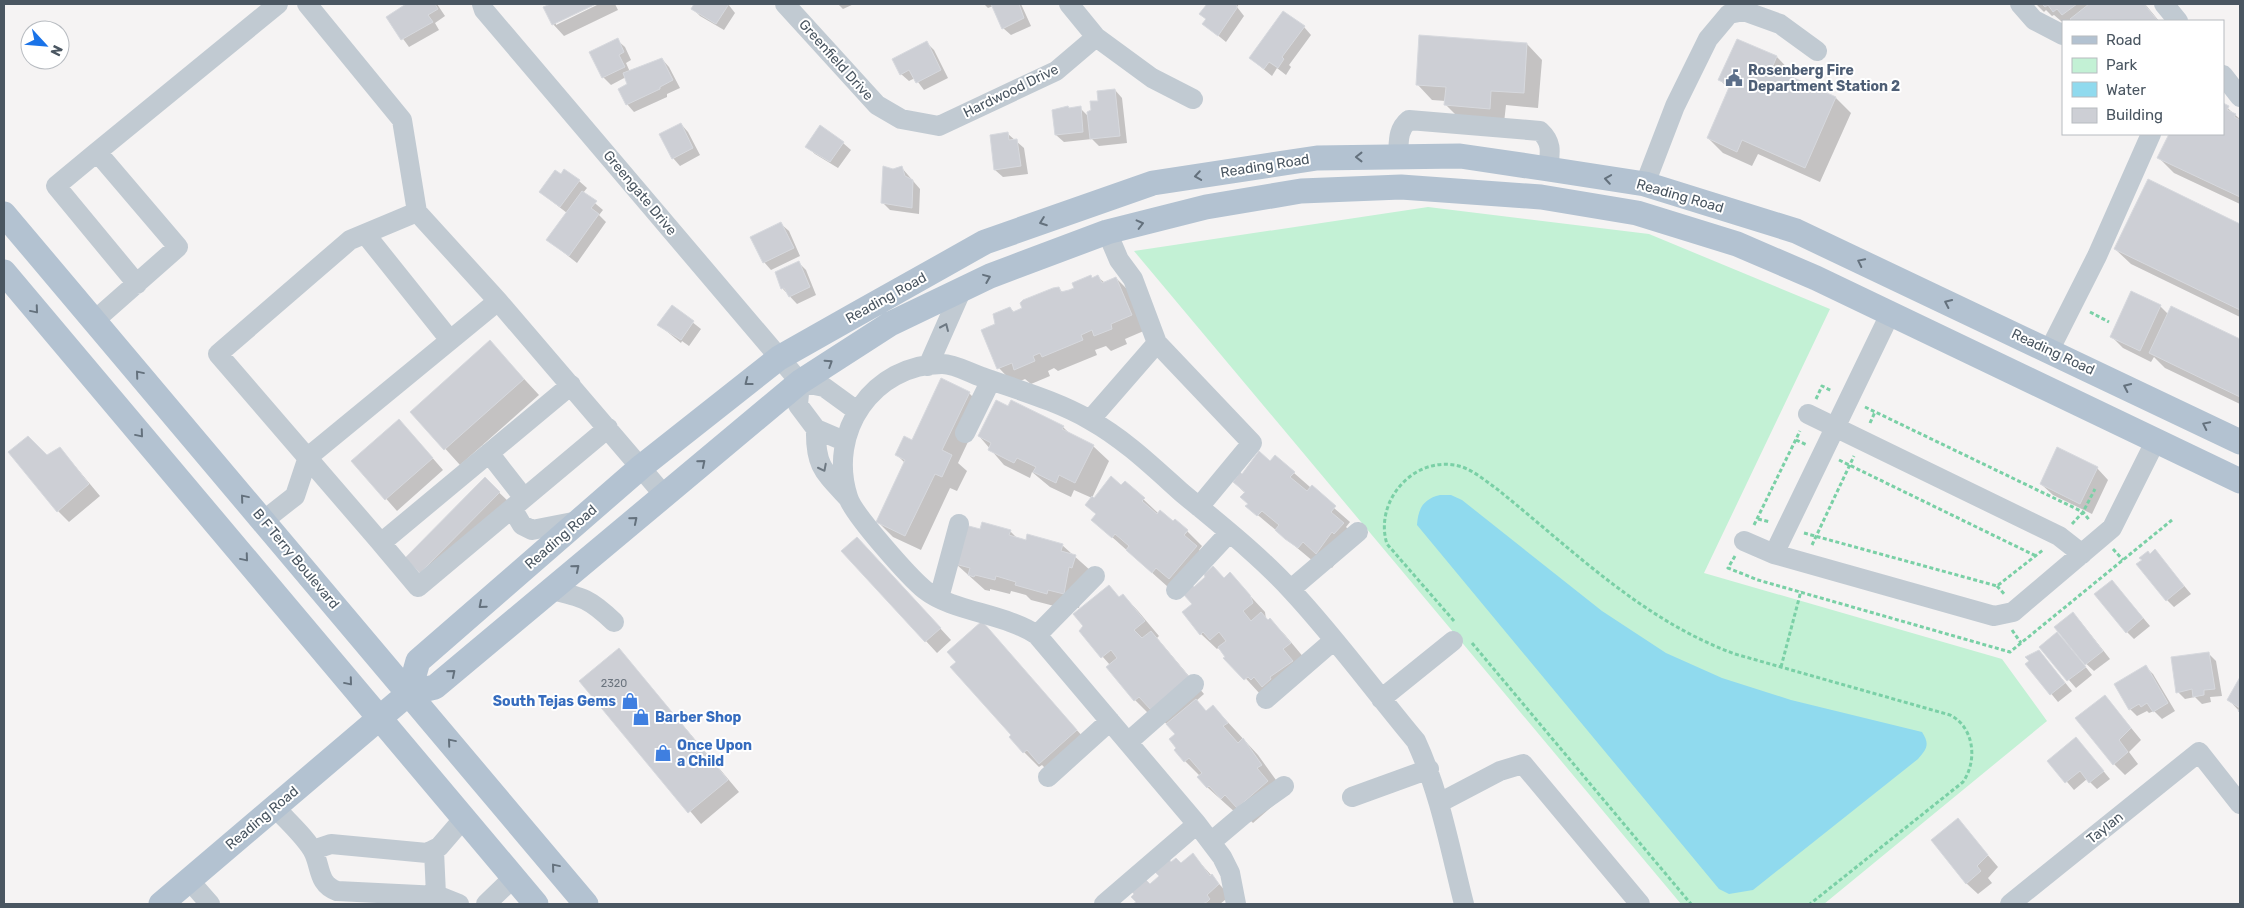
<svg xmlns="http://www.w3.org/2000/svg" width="2244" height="908" viewBox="0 0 2244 908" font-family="Rubik,sans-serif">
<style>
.green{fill:#c3f1d5}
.water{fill:#90daee}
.shadow{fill:#0003;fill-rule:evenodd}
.building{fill:#cdcfd5;stroke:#d7d9de}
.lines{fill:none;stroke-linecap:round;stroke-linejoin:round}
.path{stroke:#7ad0a6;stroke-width:3;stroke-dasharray:4 2.5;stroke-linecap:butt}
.minor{stroke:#c1cad2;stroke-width:20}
.major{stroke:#b3c2d1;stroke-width:25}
.oneway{stroke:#64717d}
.oneway2{stroke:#6e7983}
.labels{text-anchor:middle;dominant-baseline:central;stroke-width:4;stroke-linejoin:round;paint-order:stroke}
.number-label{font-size:11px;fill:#6b747e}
.street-label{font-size:14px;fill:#4a5661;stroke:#fff}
.service-label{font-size:14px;font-weight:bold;fill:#4e5e75;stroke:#fff;text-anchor:start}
.shop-label{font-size:14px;font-weight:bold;fill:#366cbe;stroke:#fff;text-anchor:start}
</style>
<rect width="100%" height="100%" fill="#f5f3f3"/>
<path class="green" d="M1428,207l221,27 181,75 -126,264 298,86 45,62 -223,183h-143l-547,-653z"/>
<path class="water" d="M1440,495h11l11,5 140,111 64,42 56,25 69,22 131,32c8,12 5,17 -4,27l-165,131 -24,4 -10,-5 -302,-364c1,-16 6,-26 23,-30z"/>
<path class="shadow" d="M409,4h28l8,12 -10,7 4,7 -30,17 -21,-29z
M554,4h39l-37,18v3l43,-21h16l3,6 -54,26 -11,-12 -8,-16z
M696,4h32l7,9 -11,17 -24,-14 -7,-7z
M838,4h16l-11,5z
M984,4h37l10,22 -20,9 -8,-7 -10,-22 -5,2z
M1207,4h32l-2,3 7,9 -18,26 -22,-18 3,-4 -6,-6z
M2036,4h109l14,17h-98l-7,-6 -2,1 -6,-6 -2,2z
M1304,27l7,8 -22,30 2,2 -5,8 -9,-7 -5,8 -22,-18z
M617,40l8,7 6,13 -5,3 4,9 32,-13 7,8 11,21 -13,6v3l-33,15 -7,-8 2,-19 -3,-8 -15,8 -8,-8z
M1738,40l39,17 15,16 -2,5 46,20 15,15 -31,69 -62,-28 -6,12 -29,-13 -15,-15 22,-48 -10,-10z
M927,43l7,7 14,28 -24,12 -9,-12 -6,3 -8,-7z
M1527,44l15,16 -4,48 -32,-3 -2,18 -43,-3 -15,-15v-4l-14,-1 -15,-16z
M1115,90l7,8 5,45 -28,3 -7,-7 -28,3 -8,-7 7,-27h17l9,9 10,-15z
M2223,104l17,15v85l-66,-31 -15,-15 11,-24h53z
M681,124l7,8 12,23 -20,11 -7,-8z
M1008,134l16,14 4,26 -25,3 -8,-7z
M843,143l8,7 -13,18 -23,-14 -8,-7z
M902,168l18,21 -1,25 -29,-4 -8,-8 11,-31z
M579,181l8,7 -4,5 20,17 -4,5 7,7 -29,41 -29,-23 19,-27 -27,-21z
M2148,181l92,44v92l-109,-53 -16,-15z
M781,224l8,7 11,25 -29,14 -7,-8z
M798,262l8,8 10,25 -19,9 -15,-16z
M1098,277l7,6 11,-5 15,15 15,37 -21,9 2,5 -16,7 -5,-5 -11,4 2,5 -39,16 -4,-3 -6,3 2,5 -19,8 -6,-5 -11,5 -15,-16 -16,-37 14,-6 13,-17 5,5 44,-25 4,5 7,-1z
M2132,293l28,13 8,8 3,-6 69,33v63l-75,-36 -11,-11 -3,5 -28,-14 -11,-11z
M672,306l29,23 -12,17 -7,-5 -1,2 -22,-18z
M490,342l49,53 -79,70 -48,-53z
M969,393l15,15 -26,55 9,8 -10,20 -7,-3 -29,62 -28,-13 -16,-16 28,-58 -8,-8z
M1063,427l8,8 22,11 16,15 -17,37 -18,-8 -3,7 -21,-10 -18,-15 -2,6 -26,-13 -25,-29z
M410,432l33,38 -46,41 -44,-50z
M36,445l12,11 12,-8 40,48 -31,26 -11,-11z
M1271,463l23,10 56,49 -4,5 12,12 -10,7 -16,22 -13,-11 -5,5 -67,-56 2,-1 -4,-12 -11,-11z
M2097,468l11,12 -16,34 -39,-19 -12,-11z
M485,479l26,25 -79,79 -25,-25z
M1125,482l34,32 28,17 15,15 -3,4 12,13 -19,23 2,2 31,-9 5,-5 35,38 1,7 4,1 15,15 20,24 -45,35 -42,-46 -1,1 -16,-15 -17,-22 10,-7 -9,-11 -17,-7 -75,-67 4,-5 -11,-10zM1184,532h3l-7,8z
M981,531h29l8,8 44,6 29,26 -7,11 -5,26 -16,-4 -1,4 -31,-8 -5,-5 -15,-4 -1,3 -20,-5v2l-5,-1 -29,-26z
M868,550l83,90 -14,13 -94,-102z
M2155,551l36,43 -17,13 -7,-7 -17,-45z
M2112,581l38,45 -16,13 -7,-7z
M1123,595l15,16 21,25 -2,2 47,56 -8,7 11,11 6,-6 45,49 18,25 7,17 -30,26 -13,-13 -3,4 -30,-27 -7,-11 -15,-15 -7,-13 -1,-14 -23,-22 -4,3 -15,-15 -25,-35 -30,-34z
M2080,621l30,38 -16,12 -12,-11 -1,1 11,14 -16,13 -36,-41 17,-14 10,10z
M982,623l109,123 -36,32 -13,-13 -3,2 -15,-15 -66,-90z
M619,649l120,143 -38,32 -120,-143z
M2039,651l33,40 -14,11 -31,-38z
M2208,653l8,8 6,35 -12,1 1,5 -9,2 -7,-7 -10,2 -7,-7z
M2146,667l7,7 22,37 -13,8 -8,-8 -5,2 -2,-2 -10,5 -7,-7z
M2240,680v32l-11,-12z
M2105,696l36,44 -12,12 9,12 -13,11 -11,-11z
M2076,738l34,41 -13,10 -10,-10 -13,11 -25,-29z
M1958,820l40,47 -10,11 4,5 -14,11 -12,-11z
M1193,855l37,41 -10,8h-85l37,-40h9z"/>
<path class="building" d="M406,4h29l3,5 -10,6 5,7 -32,18 -15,-23z
M551,4h45l-44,21 -9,-18z
M694,4h35l-13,20 -25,-15z
M991,4h28l5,14 -22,11z
M1207,4h29l1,4 -19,28 -16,-12 4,-5 -7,-5z
M2042,4h35l-15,11 -5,-6 -4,3 -5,-7 -3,2z
M2089,4h55l14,17h-86l-2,-2z
M1283,11l22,15 -23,31 2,2 -6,9 -9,-6 -5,7 -15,-11z
M1419,35l108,8 -3,50 -33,-2 -1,18 -46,-4 2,-18 -30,-2z
M618,38l6,14 -5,3 6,12 -23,11 -13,-26z
M1737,39l40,17 -5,12 64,29 -31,71 -63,-28 -5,12 -30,-14 23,-53 -12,-5z
M927,41l14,29 -25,13 -7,-13 -9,5 -8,-16z
M662,58l11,22 -13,7v2l-34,16 -8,-16 9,-5 -4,-11z
M1115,89l5,47 -30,3 -3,-27 4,-2 -1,-9h8l-1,-10z
M2223,103l6,3 -2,4 9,4 -2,3 6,3v77l-83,-39 12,-24h54z
M1068,106l1,2 12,-2 2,26 -28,3 -3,-25z
M681,123l12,25 -21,11 -13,-25z
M820,125l24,17 -14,20 -25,-15z
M1008,132l1,8 8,-1 4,27 -27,4 -4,-35z
M883,166l10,3 9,-3 3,10 8,4 -1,28 -31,-5z
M564,169l16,11 -20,27 -21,-15 16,-22 6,4z
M2148,179l92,45v86l-126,-61z
M582,191l15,10 -6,7 8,6 -30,42 -23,-16z
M781,222l13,26 -31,15 -13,-26z
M799,261l11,26 -21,10 -5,-9 -3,1 -6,-17z
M1091,275l1,3 6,-3 4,8 14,-6 16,38 -21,9 1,5 -18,7 -2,-6 -11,5 2,5 -41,17 -2,-4 -7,3 2,5 -21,9 -2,-7 -15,6 -16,-39 14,-6 -2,-10 17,-7 3,5 9,-4 -2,-5 3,-3 30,-12 6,-1 2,5 8,-2 5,-2 -2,-5z
M2131,291l30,14 -21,46 -30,-14z
M672,305l22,16 -13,19 -24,-15z
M2171,306l69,33v58l-91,-44z
M490,340l34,39 -80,71 -34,-38z
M941,378l29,14 -28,58 10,5 -10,22 -7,-3 -30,62 -29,-14 29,-62 -10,-5 9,-19 8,4z
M996,400l12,6 3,-6 53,26 -2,3 32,16 -19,38 -16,-8 -3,8 -23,-11 3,-5 -19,-9 -3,5 -26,-13 3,-7 -13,-7z
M399,419l34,39 -48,42 -34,-39z
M28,436l19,19 13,-8 29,37 -32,28 -49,-60z
M2057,447l41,20 -18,37 -40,-20z
M1259,451l11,10 5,-6 20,17 -5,5 17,14 5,-6 24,21 -5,6 13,11 -10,11 -2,-2 -16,22 -13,-12 -5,6 -13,-9 -10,-9 4,-5 -17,-14 -5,5 -12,-10 3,-2 -8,-7 5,-5 -12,-10 7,-10 2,2z
M1111,476l10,9 4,-4 20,17 -3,3 15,13 3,-4 13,11 2,-2 13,11 -4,5 13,11 -28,33 -13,-11 -4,5 -26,-23 3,-4 -14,-12 -3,4 -21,-18 5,-6 -11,-9 7,-9 2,2z
M485,477l15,15 -80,81 -15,-15z
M982,522l29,8 -2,5 17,5 1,-6 36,10 -2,7 15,4 -4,13 -3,-1 -5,27 -16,-4 -1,4 -32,-9 1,-3 -20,-6 -1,4 -20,-5 -1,2 -6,-2 2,-7 -15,-4 10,-39 15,4z
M857,537l84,91 -16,14 -84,-91z
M2155,549l29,37 -18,15 -30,-37 6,-4 -3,-2 9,-7 2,3z
M1213,566l11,12 6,-6 20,23 3,8 -10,8 8,10 10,-9 7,8 2,-2 21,25 -8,6 10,12 -23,16 1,2 -9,8 -8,-10 -3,3 -3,-3 -4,3 -21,-22 2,-1 -7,-10 8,-6 -7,-9 -9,8 -7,-8 -3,3 -18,-23 10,-8 -8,-9 8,-10 2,2 11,-10 -1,-3z
M2112,580l31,38 -17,15 -32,-39z
M1109,585l10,12 4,-3 22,27 -11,9 8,8 9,-7 39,47 -39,32 -12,-13 -5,4 -28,-34 11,-9 -6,-8 -10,8 -22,-27 4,-5 -10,-12z
M2073,612l30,39 -18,14 -31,-38z
M982,621l95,109 -38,34 -12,-14 -4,3 -14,-16 2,-2 -61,-68 6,-5 -9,-10z
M2057,632l29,35 -19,14 -28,-34z
M619,648l109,132 -40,33 -109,-132z
M2039,650l26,33 -15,12 -25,-31 4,-3 -4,-4z
M2209,652l6,37 -11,1v5l-11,2 -1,-8 -16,4 -5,-36z
M2146,665l22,38 -15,9 -6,-9 -6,4 -2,-3 -10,6 -15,-26z
M2240,677v36l-2,-2 2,-3 -13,-8z
M2105,695l26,33 -12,12 9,12 -15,13 -38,-47z
M1196,699l10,12 7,-6 15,18 -5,3 15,17 5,-5 19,27 -5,3 11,13 -31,27 -12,-13 -4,4 -12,-13 -2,2 -10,-11 5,-4 -13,-15 -5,4 -10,-12 2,-2 -7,-9 6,-5 -9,-10z
M2076,737l28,34 -15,12 -9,-12 -15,12 -18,-22z
M1958,818l30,37 -11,11 4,5 -15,13 -35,-44z
M1193,853l17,23 2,-2 7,10 -12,11 3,4 -3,3 -5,2h-69l3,-2 -5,-5 3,-3 -3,-3 15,-11 4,4 9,-8 -4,-4 14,-13 2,3 5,-4 5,5z"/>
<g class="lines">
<path class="path" d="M2090,312l19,10
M1816,399l6,-13 10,5
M1865,407l218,105 7,9
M1870,423l5,-11
M1796,440l11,5
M1839,460l197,96
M1758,519l12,3
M2072,524l11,-12 12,-23
M1754,525l46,-94
M1804,533l193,53 46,-36
M1812,545l42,-89
M2113,549l10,11
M1735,556l-7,12 30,12 252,72 162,-132
M1997,586l8,9
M1454,621l-67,-77c-13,-41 24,-86 67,-79 16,2 30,15 43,24 76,61 145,131 238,165l215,61c24,12 28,45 13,67l-153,122
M2012,630l9,13
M1472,643l219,261
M1781,667l20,-76"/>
<path class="minor" d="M307,4l95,116 15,92 81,89 166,194
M482,4l2,6 316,372
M785,4l92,101 24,14 38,7 117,-55 40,-34
M1069,4l27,33 56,41 41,21
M2020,4l14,16 29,15
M2164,4l14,17
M2223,75l17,22
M97,152l-41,34 81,98
M1398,157c1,-15 -1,-27 11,-37l131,11c13,12 10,22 8,38
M1645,184l30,-78 33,-67 21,-25 15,-3 36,13 37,27
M417,212l-67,28 -132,114 163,189 190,-158
M366,235l84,105
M94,321l84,-74 -81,-95 181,-148
M1157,343l95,100 -53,64
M2049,351l48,-95 54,-122
M928,366l34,-77
M800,382l-2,23 18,24 28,12
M800,382l24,5 33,24
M1808,414l251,122 23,18
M1090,420l67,-77 -24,-64 -14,-19 -12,-28
M816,429c-1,37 8,43 32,69
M965,433l26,-53
M489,453l35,45
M512,508l10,17 10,5 46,-9
M263,521l32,-25 13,-39 190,-156
M1744,541l30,13 220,62 19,-4 99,-84 44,-88
M381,543l37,44 190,-159
M1774,554l117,-242
M1291,589l67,-57
M551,590c32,7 39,9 63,32
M1176,590l53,-57
M939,598l20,-74
M1037,635l58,-59
M1266,699l67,-58
M1381,699l72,-58
M1128,742l66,-58
M1048,777l62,-56
M1352,797l77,-28
M1439,803l61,-32 23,-7 117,140
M275,807c11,13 32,31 39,46 7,15 4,31 23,38l102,5 20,8
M1211,842l32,-27 41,-29
M313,850l18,-6 96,9 12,-6 25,-29
M434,851l2,44
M189,880l21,24
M486,904l28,-27
M1104,904l93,-80
M1236,904l-6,-31 -8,-16 -25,-33 -160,-189c-33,-22 -84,-23 -112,-45 -15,-12 -73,-77 -77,-93 -21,-65 25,-133 94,-133 13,0 28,9 40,13 36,13 75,24 108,43 34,19 62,46 91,72 37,31 77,62 110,98 44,47 84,102 125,151 24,52 34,108 48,163
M2010,904l189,-152 41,52"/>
<path class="major" d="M4,214l582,690
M4,272l532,632
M409,693l9,-32 223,-194 138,-109 76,-43 130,-73 168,-59 164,-25 143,-2 88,13 97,15 151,47 444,211
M161,904l248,-211 26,-6 365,-305 90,-58 100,-48 117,-44 99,-25 95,-16 100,-4 140,10 96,16 100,31 79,34 424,203"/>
</g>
<defs><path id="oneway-chevron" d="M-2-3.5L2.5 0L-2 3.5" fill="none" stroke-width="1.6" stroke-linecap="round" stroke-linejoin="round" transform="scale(1.25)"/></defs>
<g class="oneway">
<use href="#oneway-chevron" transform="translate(1359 157) rotate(180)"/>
<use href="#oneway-chevron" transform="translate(1198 176) rotate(171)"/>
<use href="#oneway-chevron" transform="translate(1608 179) rotate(-171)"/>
<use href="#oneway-chevron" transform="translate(1043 222) rotate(160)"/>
<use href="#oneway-chevron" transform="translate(1140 224) rotate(-14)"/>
<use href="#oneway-chevron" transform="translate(1861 262) rotate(-154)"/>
<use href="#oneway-chevron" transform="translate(987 278) rotate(-22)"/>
<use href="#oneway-chevron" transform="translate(1948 303) rotate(-155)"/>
<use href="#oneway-chevron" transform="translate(35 310) rotate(50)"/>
<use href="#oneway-chevron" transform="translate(829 363) rotate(-33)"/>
<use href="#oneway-chevron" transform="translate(139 374) rotate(-130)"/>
<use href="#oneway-chevron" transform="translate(748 382) rotate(142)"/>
<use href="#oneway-chevron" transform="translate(2127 387) rotate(-155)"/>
<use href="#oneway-chevron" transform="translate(2206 425) rotate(-154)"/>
<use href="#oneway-chevron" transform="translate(140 434) rotate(50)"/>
<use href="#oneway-chevron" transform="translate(702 463) rotate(-40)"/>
<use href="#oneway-chevron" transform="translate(244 498) rotate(-130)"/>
<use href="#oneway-chevron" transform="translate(634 520) rotate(-40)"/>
<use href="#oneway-chevron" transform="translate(245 558) rotate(50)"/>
<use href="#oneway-chevron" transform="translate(576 568) rotate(-40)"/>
<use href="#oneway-chevron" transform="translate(482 605) rotate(139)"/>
<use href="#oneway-chevron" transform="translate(452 673) rotate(-40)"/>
<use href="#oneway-chevron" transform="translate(349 682) rotate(50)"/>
<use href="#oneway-chevron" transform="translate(451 742) rotate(-130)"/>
<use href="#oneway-chevron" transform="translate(555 867) rotate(-130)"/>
</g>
<g class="oneway2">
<use href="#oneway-chevron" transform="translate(945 327) rotate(-66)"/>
<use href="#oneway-chevron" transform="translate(823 468) rotate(63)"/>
</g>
<defs>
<g id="civic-bare" transform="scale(1.35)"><path d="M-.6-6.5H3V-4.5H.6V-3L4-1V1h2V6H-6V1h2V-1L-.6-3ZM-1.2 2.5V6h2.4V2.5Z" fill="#5c6f8a" stroke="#fff" stroke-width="2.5" paint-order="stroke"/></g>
<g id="shop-bare" transform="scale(1.35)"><path d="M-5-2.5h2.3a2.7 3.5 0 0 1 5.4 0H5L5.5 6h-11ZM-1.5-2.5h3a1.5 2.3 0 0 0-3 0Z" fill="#3f7fe0" stroke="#fff" stroke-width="2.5" paint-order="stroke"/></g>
</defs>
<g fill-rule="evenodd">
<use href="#civic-bare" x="1734" y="78"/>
<use href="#shop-bare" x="630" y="701"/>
<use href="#shop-bare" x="641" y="717"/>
<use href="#shop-bare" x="663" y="753"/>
</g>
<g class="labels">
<g class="number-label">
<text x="614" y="683">2320</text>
</g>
<g class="street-label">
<text transform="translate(836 60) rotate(48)">Greenfield Drive</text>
<text transform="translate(1011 91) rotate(-26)">Hardwood Drive</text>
<text transform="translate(1265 166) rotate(-9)">Reading Road</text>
<text transform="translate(640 193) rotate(50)">Greengate Drive</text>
<text transform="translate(1680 196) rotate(16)">Reading Road</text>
<text transform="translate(886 298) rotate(-29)">Reading Road</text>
<text transform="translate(2053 352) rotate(25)">Reading Road</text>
<text transform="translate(561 537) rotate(-41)">Reading Road</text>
<text transform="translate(296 559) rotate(50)">B F Terry Boulevard</text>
<text transform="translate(262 818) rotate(-40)">Reading Road</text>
<text transform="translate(2105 828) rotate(-39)">Taylan</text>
</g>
<g class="service-label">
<text x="1748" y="70">Rosenberg Fire<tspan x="1748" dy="16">Department Station 2</tspan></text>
</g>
<g class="shop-label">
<text x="616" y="701" text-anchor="end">South Tejas Gems</text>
<text x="655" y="717">Barber Shop</text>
<text x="677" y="745">Once Upon<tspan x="677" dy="16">a Child</tspan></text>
</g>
</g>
<rect width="2244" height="908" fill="none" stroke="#4a5661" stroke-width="10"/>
<rect x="2062" y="20" width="162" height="115" fill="#ffffff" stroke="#b7bbc0"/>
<rect x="2072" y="36" width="25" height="8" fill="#b3c2d1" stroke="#b7bbc0"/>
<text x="2106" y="45" font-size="15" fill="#4a5661">Road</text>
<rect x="2072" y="58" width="25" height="15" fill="#c3f1d5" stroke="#b7bbc0"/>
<text x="2106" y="70" font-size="15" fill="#4a5661">Park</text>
<rect x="2072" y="82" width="25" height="15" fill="#90daee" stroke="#b7bbc0"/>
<text x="2106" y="95" font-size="15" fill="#4a5661">Water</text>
<rect x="2072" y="108" width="25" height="15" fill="#cdcfd5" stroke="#b7bbc0"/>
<text x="2106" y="120" font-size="15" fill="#4a5661">Building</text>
<g transform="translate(45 45) rotate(116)"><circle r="24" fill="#ffffff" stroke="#b7bbc0"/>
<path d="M0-4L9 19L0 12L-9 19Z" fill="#1a73e8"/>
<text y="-8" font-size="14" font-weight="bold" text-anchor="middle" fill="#4a5661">N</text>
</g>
</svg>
